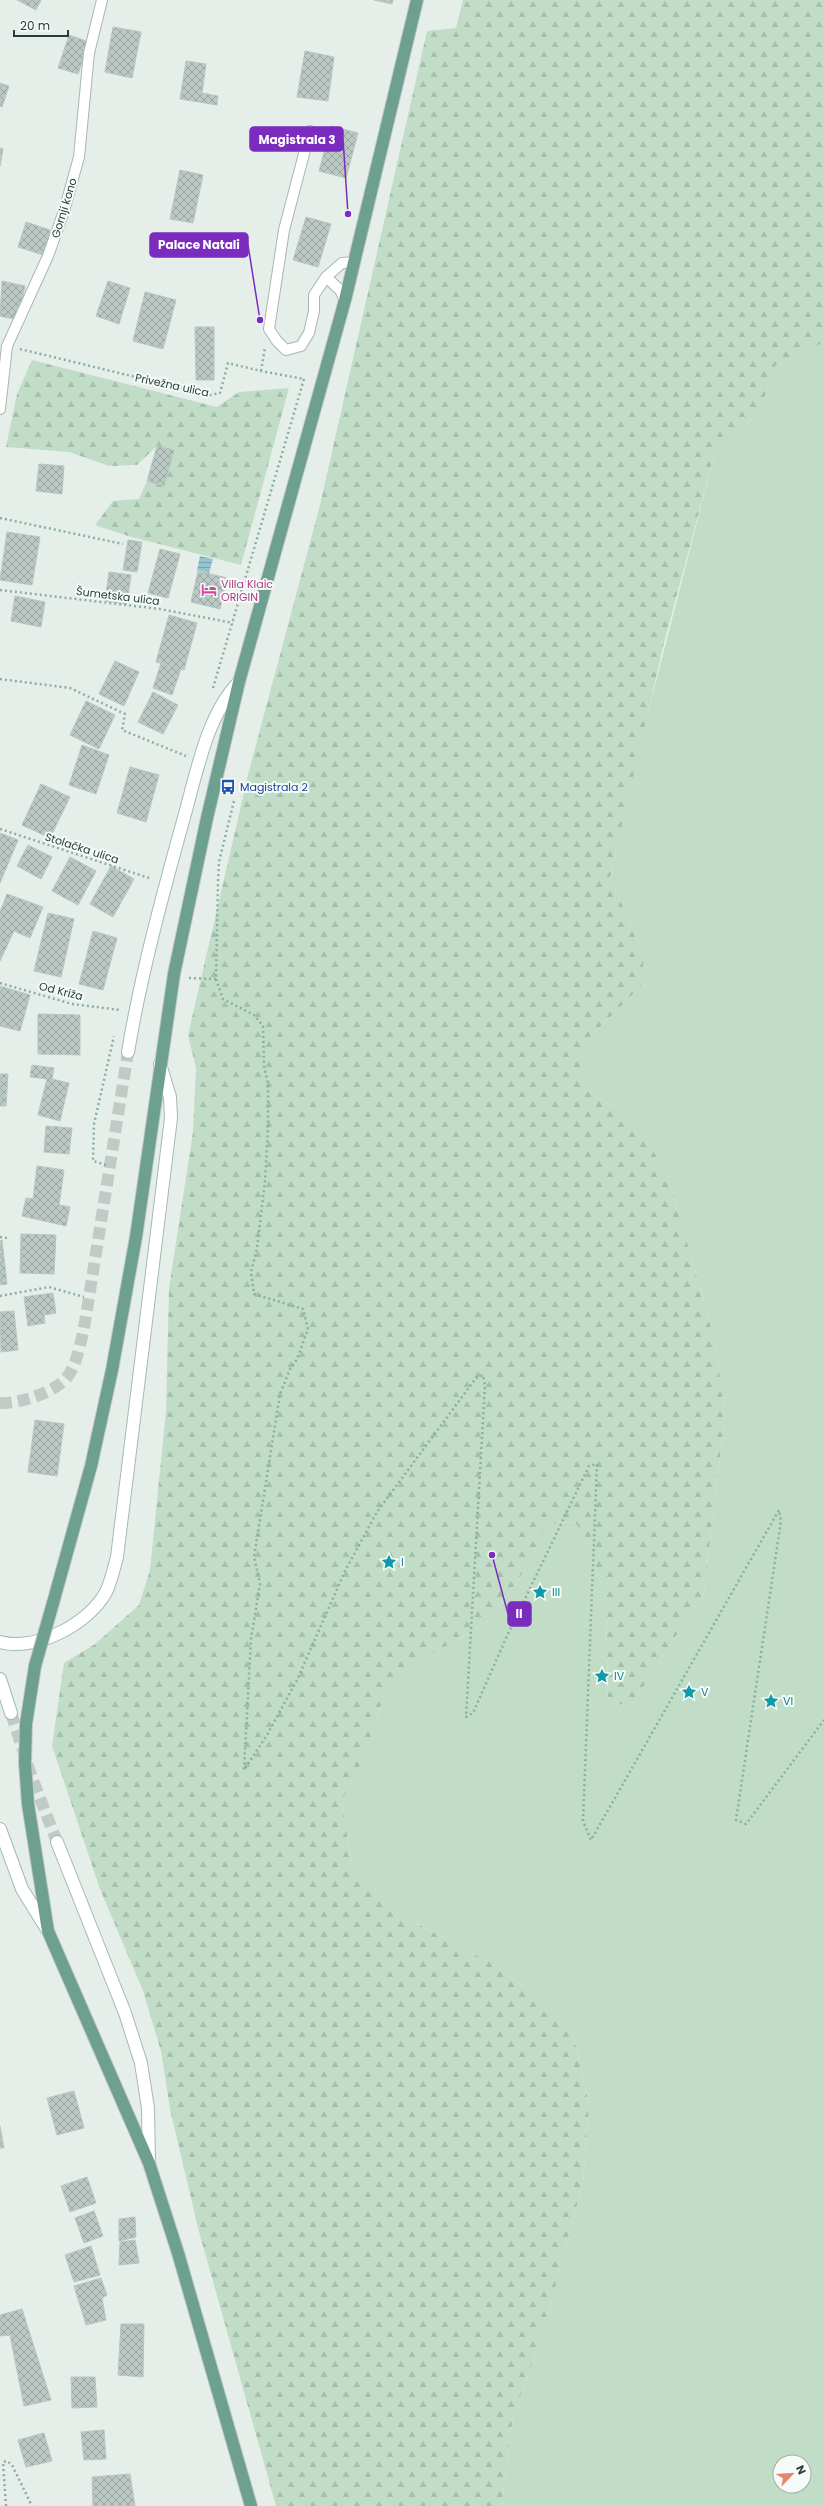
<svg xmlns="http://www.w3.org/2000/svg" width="824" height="2506" viewBox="0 0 824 2506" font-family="Poppins,sans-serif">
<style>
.green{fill:#c1ddc8;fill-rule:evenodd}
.forest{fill:url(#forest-firs)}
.water{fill:url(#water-rules)}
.building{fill:url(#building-cross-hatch);stroke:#b9c7c1}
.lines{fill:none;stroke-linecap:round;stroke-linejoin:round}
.secondary-tunnel{stroke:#c0cbc6;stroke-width:12;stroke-dasharray:12 6;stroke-linecap:butt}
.lane-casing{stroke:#a9b6b1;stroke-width:12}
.secondary-casing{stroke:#a5b9b2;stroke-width:14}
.primary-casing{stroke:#c2c9c7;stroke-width:14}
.path{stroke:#89afa2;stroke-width:2.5;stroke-dasharray:2 3;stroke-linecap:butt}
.lane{stroke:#fff;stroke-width:10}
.secondary{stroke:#fff;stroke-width:12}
.primary{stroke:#6ea092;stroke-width:12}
.primary-bridge-casing{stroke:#c2c9c7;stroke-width:14;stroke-linecap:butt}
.primary-bridge{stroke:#6ea092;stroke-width:12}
.labels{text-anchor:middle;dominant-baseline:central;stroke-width:4;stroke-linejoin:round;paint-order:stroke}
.street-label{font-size:11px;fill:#263f38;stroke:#f6faf8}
.hotel-label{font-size:11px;fill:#b23c85;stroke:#f6faf8;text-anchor:start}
.transit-label{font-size:11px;fill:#164399;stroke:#f6faf8;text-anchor:start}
.culture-label{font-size:11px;fill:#0d838f;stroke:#f6faf8;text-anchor:start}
.leader{fill:none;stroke:#7b2cbf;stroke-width:1.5}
.callout-dot{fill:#7b2cbf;stroke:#f6faf8;stroke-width:1.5}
.callout{fill:#7b2cbf;stroke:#7b2cbf;stroke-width:1.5}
.callout-label{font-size:12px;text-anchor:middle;font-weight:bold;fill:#fff}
</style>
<defs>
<pattern id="forest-firs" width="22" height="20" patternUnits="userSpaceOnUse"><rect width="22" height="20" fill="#c1ddc8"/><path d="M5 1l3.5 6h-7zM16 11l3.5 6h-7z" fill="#a6bfad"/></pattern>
<pattern id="water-rules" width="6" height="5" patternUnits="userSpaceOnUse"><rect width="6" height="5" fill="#93c5ce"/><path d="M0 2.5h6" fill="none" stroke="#78a1a8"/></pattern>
<pattern id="building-cross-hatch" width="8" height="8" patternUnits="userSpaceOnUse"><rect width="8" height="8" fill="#bbc8c3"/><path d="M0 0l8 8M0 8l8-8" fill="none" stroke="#98a49f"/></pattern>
</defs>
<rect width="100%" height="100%" fill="#e6eeea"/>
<path class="green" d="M824,342v2164h-323l12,-89 31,-87 39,-148 6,-78 -15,-66 -27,-35 -56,-40 -94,-50 -46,-50 -9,-63 24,-46 17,-56 40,-39 61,-34 34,-44 30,-57 27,-2 11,16 20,61 2,106 24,-1 72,-112 21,-177 -10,-74 -47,-166 -55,-68 -30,-19v-44l26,-26 35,-64 -34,-77 25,-114 79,-307 46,-46 15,-44zM780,2462h24v24h-24z"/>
<path class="forest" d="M463,0h361v342l-49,24 -15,44 -46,46 -50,187 -54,234 34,77 -3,32 -58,58v44l30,19 32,31 23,37 47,166 10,74 -21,177 -72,112 -24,1 -2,-106 -20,-61 -11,-16 -27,2 -30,57 -34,44 -61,34 -40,39 -17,56 -24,46 9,63 46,50 94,50 56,40 27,35 15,66 -6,78 -39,148 -31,87 -12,89h-225l-78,-278 -28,-119 -9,-58 -18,-60 -43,-102 -48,-143 12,-83 31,-19 44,-39 11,-35 16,-158 3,-124 24,-156 3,-64 -8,-33 61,-264 71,-266 107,-474 29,-3z
M32,360l185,47 22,-15 50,-4 -48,177 -113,-29 -33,-11 18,-24 26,-2 8,-18 26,-31 -16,-4 -20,19 -28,1 -40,-14 -63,-5 11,-53z"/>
<path class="water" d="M200,556l13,3 -4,14 -12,-3z"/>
<path class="building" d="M17,0h24l-5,10z
M374,0h19l-1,4z
M113,27l28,5 -9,46 -27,-6z
M69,35l20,7 -11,32 -20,-6z
M305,51l29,6 -6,44 -31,-4z
M186,61l20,3 -4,29 16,3 -1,9 -37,-6z
M0,83l9,3 -7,21 -2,-1z
M331,126l27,7 -12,45 -27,-7z
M0,148l3,1 -3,17z
M180,170l23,5 -10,48 -23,-4z
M306,217l25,7 -13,43 -25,-7z
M26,222l24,8 -7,25 -25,-8z
M2,281l23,5 -7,34 -18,-4z
M108,281l22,7 -11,36 -23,-8z
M145,292l31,8 -13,49 -30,-8z
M195,327h19v53h-18z
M157,446l17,4 -10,36 -17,-5z
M39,464l25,2 -2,28 -26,-3z
M7,532l33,5 -8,48 -32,-5z
M128,540l14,2 -5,30 -14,-2z
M160,549l20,5 -12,44 -20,-5z
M198,571l29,7 -7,31 -29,-7z
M109,572l22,3 -4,29 -22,-3z
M15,596l30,6 -4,25 -30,-6z
M169,615l28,8 -13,47 -28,-8z
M115,661l24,11 -15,34 -25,-12z
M161,663l20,6 -9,26 -19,-7z
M153,692l25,13 -15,29 -25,-12z
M86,701l29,14 -16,34 -29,-14z
M82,745l27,10 -13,39 -27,-9z
M130,767l29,8 -13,47 -29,-9z
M41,784l29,13 -20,41 -28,-13z
M0,833l18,7 -18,43z
M28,845l24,12 -11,22 -24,-13z
M70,857l26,14 -18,34 -26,-14z
M111,866l23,13 -21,38 -23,-13z
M7,894l36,13 -13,31 -16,-7 -14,30v-49z
M48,913l26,6 -13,58 -27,-6z
M93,931l24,7 -14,52 -24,-6z
M0,986l30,9 -10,36 -20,-5z
M38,1014l42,1v40l-42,-1z
M32,1065l22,3 -2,11 17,4 -9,38 -22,-6 9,-36 -17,-2z
M0,1074h8l-2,32h-6z
M46,1126l26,2 -3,26 -25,-2z
M37,1166l27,4 -5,35 11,2 -4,19 -44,-10 4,-18 7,1z
M21,1234l35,1 -2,39 -34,-1z
M2,1240l5,44 -7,1v-44z
M53,1293l3,20 -12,2 1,8 -17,3 -4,-29z
M14,1311l4,39 -17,2 -1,-40z
M35,1420l29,4 -7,52 -29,-4z
M74,2091l10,37 -27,7 -10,-37z
M0,2126l4,22h-4z
M87,2177l9,26 -26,9 -9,-26z
M94,2211l9,25 -19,7 -9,-25z
M135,2217l1,20 -17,4v-22z
M135,2240l4,23 -20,2 1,-23z
M91,2246l9,29 -26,7 -9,-27z
M101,2278l6,17 -5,3 4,22 -20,5 -12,-39z
M22,2309l29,91 -27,6 -14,-71 -10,1v-21z
M121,2324h23l-1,53 -25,-2z
M71,2377h24l2,30 -25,1z
M104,2430l2,29 -22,1 -3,-28z
M44,2433l8,28 -26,6 -8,-27z
M130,2474l5,32h-42l-1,-29z"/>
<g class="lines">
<path class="secondary-tunnel" d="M0,1403c19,1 57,-11 68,-27 10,-14 15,-43 18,-60l42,-264
M11,1713l20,62 26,67"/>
<g class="lane-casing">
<path id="lane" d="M310,131l-26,99 -15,99 8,12 9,9 15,-4 8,-13 5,-22v-16l12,-18 16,-14 13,-1
M326,277l14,13 5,10
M0,409l7,-63 41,-90 16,-45 15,-54 10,-104 13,-53"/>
</g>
<g class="secondary-casing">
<path id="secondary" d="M128,1052c13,-78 34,-155 55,-231 13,-45 23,-105 56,-139
M0,1642c35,10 89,-18 106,-50 5,-10 8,-24 11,-35l54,-439 -1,-21 -10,-33
M0,1679l11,34
M0,1829l22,60 26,42
M57,1842l68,171 16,50 7,45 1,53"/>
</g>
<g class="primary-casing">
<path id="primary" d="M53,1603l38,-137 21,-96 24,-133 38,-263 33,-156 32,-136 106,-382 72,-300
M35,1666l-9,58 -1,39 3,41 20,127 101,232 29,90 73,253"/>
</g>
<path class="path" d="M20,349l190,46 10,-2 8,-30 33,8 43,8
M261,371l4,-23
M0,518l123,26
M0,590l160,19 73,14
M0,679l70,9 55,26 -3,16 64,26
M213,688l91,-309
M234,801l-15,61 -1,20 -2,97 7,20 31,16 9,11 1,40 4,18v44l-3,53 -8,67 -6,24 3,22 49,15 5,20 -11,30 -7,10 -10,25 -26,163 6,27 -9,55 -7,131 23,-35 30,-55 48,-109 32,-59 99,-134 7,-3 2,10 -19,332 7,-4 34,-77 82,-170 8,-2 -14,357 8,19 188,-330 2,11 -45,299 10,4 78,-104
M0,829l152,50
M189,978l27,1
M0,983l72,21 48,6
M106,1165l-13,-4 1,-37 20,-88
M0,1237l8,1
M0,1296l49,-9 35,10
M6,2506l-3,-44 4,-1 5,4 20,41"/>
<use href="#lane" class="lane"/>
<use href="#secondary" class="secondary"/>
<use href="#primary" class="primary"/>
<g class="primary-bridge-casing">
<path id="primary-bridge" d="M35,1666l18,-63"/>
</g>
<use href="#primary-bridge" class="primary-bridge"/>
</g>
<defs>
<g id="hotel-bare" transform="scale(1.2)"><path d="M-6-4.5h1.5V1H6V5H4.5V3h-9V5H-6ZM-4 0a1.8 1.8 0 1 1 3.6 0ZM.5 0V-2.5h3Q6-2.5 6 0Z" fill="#d1479c" stroke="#f6faf8" stroke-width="2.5" paint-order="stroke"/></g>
<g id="bus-bare" transform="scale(1.2)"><path d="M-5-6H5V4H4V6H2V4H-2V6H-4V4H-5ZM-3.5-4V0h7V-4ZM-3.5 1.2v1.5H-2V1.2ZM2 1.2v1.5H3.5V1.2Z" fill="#1a4fb4" stroke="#f6faf8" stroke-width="2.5" paint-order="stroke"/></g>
<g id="sight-bare" transform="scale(1.2)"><path d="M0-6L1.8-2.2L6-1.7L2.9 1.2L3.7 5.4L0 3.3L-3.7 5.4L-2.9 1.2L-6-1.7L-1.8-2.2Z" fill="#0f9aa8" stroke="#f6faf8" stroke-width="2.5" paint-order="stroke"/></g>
</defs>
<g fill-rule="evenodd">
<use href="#hotel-bare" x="209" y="590"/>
<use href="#bus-bare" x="228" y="787"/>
<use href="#sight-bare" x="389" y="1562"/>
<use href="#sight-bare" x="540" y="1592"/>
<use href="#sight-bare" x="602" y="1676"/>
<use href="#sight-bare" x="689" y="1692"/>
<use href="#sight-bare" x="771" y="1701"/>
</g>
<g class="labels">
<g class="street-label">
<text transform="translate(64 208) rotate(-73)">Gornji kono</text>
<text transform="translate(172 385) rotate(12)">Privežna ulica</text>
<text transform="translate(118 596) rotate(7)">Šumetska ulica</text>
<text transform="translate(82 848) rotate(18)">Stolačka ulica</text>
<text transform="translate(61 991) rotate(14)">Od Križa</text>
</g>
<g class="hotel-label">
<text x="221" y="584">Villa Klaic<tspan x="221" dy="13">ORIGIN</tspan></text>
</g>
<g class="transit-label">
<text x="240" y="787">Magistrala 2</text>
</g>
<g class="culture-label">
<text x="401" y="1562">I</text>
<text x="552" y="1592">III</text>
<text x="614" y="1676">IV</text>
<text x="701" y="1692">V</text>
<text x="783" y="1701">VI</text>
</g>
</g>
<path class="leader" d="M348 214L343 139M260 320L248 245M492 1555L508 1614"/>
<g class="callout-dot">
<circle cx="348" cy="214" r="4"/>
<circle cx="260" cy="320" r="4"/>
<circle cx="492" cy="1555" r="4"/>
</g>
<g class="callout">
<rect x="250" y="127" width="93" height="24" rx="4"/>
<rect x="150" y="233" width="98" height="24" rx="4"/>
<rect x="508" y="1602" width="23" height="24" rx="4"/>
</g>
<g class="callout-label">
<text x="297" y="144">Magistrala 3</text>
<text x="199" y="249">Palace Natali</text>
<text x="519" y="1618">II</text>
</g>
<g transform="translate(792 2474) rotate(65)"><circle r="19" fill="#f6faf8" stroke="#a3afab"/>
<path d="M0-3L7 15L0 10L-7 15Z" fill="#e7876a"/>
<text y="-6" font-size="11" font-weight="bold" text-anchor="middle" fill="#263f38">N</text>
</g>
<path d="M14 30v6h54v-6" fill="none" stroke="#263f38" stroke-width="2"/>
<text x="20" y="30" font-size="12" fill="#263f38" stroke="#f6faf8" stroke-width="3" paint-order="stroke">20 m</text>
</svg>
